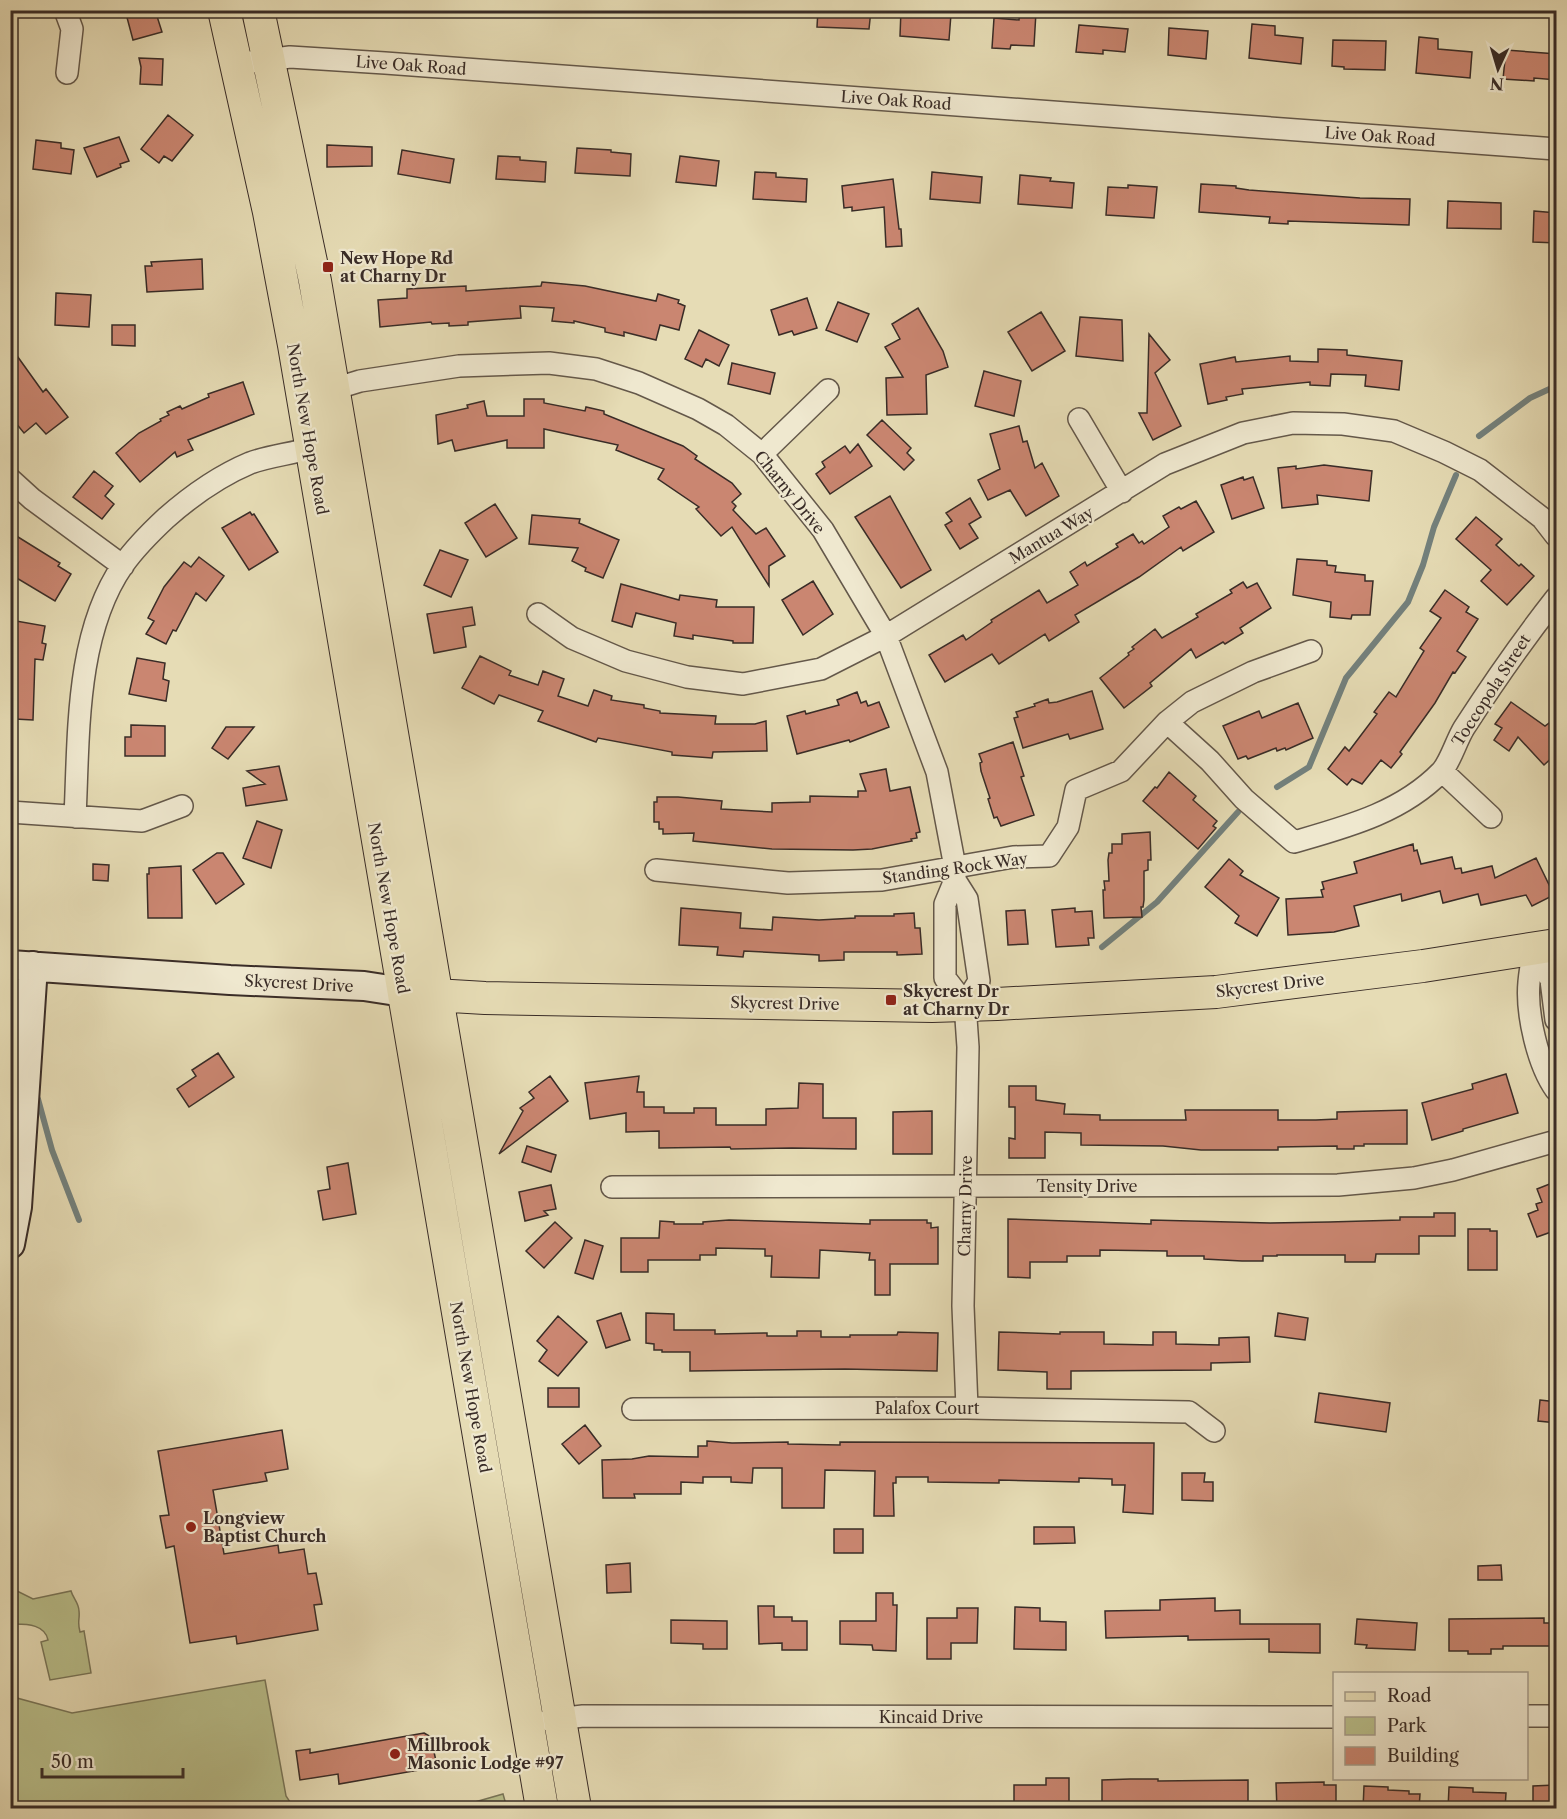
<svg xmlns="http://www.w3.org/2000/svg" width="1567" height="1819" viewBox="0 0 1567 1819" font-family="'Libre Caslon Text',serif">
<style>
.green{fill:#b9bf8b;stroke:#797659;stroke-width:1.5}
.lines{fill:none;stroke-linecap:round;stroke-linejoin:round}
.stream{stroke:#73817d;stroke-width:6}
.building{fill:#ca8671;stroke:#392c27;stroke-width:1.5}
.street-casing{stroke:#64584a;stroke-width:24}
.secondary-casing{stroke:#392c27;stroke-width:32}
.primary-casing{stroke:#392c27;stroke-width:34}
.street{stroke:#efe8cf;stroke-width:21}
.secondary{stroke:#efe8cf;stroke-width:28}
.primary{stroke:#e6dcb5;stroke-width:32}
.poi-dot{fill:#8f2418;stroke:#efe8cf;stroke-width:2}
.labels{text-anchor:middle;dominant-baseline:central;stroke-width:4.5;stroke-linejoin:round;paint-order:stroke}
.street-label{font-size:16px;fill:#392c27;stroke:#efe8cf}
.poi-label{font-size:16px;font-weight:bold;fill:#392c27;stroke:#efe8cf;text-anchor:start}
</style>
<rect width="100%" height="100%" fill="#e6dcb5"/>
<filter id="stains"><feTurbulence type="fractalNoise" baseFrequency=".00333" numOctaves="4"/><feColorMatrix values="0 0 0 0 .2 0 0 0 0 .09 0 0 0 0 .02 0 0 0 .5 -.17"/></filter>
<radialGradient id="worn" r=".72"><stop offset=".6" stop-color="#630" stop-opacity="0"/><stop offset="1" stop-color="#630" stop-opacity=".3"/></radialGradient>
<path class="green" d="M11,1588l22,11 38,-8c2,7 8,12 8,20 1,9 -2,10 1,21l4,-1 7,42 -41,7 -9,-38 7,-2c-3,-15 -20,-16 -33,-16l-4,-5z
M265,1680l21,116 8,12h-283v-119l6,9 55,15z
M503,1794l4,14h-53z"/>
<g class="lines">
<path class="stream" d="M1479,436l51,-38 26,-12
M1277,787l32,-20 37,-89 62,-76 15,-37 11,-38 22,-52
M1102,947l55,-45 81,-90
M10,986l7,34
M38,1099l14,51 27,70"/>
</g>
<path class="building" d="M125,10h30l7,22 -29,8z
M818,10h53l-2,19 -52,-2z
M901,10l50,4 -2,26 -49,-4z
M1020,10l16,2 -2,34 -23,-1 -1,4 -18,-1 2,-30 25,2z
M1252,24l23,2v9l28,3 -2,26 -52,-6z
M1079,25l49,4 -3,23 -22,-2v4l-27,-2z
M1169,28l39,3 -2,28 -38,-4z
M1419,37l19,2v10l34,3 -2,26 -54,-5z
M1333,40l53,1 -1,29 -41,-1v-2l-12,-1z
M1506,50l51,4v26l-23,-2v3l-31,-2z
M139,58l24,1 -1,26 -22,-1 1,-17z
M168,115l25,20 -21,26 -8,-5 -5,7 -18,-14z
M119,137l10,24 -9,3 1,3 -24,10 -13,-29z
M36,140l25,3v5l13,2 -3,24 -38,-5z
M327,145l45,2v19l-45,1z
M577,148l34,2v2l20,2 -1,22 -55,-3z
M402,150l52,9 -4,24 -52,-9z
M498,156l22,1v3l26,2 -1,20 -49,-3z
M680,156l39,5 -3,25 -40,-4z
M755,172l21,1v4l31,2 -1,23 -53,-3z
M932,172l50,5 -2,26 -50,-4z
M1020,175l31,3 -1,3 24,2 -2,25 -54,-4z
M893,179l6,50h2l1,17 -16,1 -2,-40 -32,4v-4l-8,1 -2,-22z
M1201,184l35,2v2l13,2 111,8 50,1 -1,26 -121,-4v3l-19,-1 1,-6 -71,-5z
M1128,185l29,2 -3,31 -48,-3 2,-28 20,1z
M1448,201l53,2v26l-54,-1z
M1534,211l23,2v30l-24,-1z
M202,259l1,30 -56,3 -2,-26h7l-1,-4z
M542,282l43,4 71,15 2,-7 21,6 -1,3 7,3 -6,24 -19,-5 -4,15 -32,-8v4l-19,-4v-4l-31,-7v2l-22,-2 2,-13 -34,-2 1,12 -53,4v3l-19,1v-3l-17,1 -1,-2 -51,5 -2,-27 29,-2v-9l59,-3v5l75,-5z
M56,293l35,2 -2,32 -34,-2z
M807,298l10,30 -23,7 -2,-4 -13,4 -8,-25z
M838,302l31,12 -12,28 -31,-12z
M918,308l25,43 5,16 -22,8 1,39 -40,1 -1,-37 17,-1 -18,-30 15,-8 -8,-15z
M1041,312l24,39 -33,20 -24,-39z
M1080,317l42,3 1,41 -47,-5z
M112,325h23v21l-23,-1z
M699,330l30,15 -10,21 -13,-7 -4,8 -17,-8z
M1149,334l21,26 -15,13 26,53 -28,14 -14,-27h8z
M10,346l33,46 3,-3 22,28 -22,17 -10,-11 -12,10 -14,-17z
M1318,349l29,1v5l55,6 -3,29 -34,-4 1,-11 -35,-1 -1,12 -20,-1v-3l-68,7 1,5 -17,3 1,3 -19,4 -8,-40 35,-7 1,5 54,-6v5l28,1z
M732,363l43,10 -5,21 -42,-10z
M984,371l37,10 -7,35 -39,-10z
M243,382l11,32 -66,26 5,10 -16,7 -2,-5 -35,30 -24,-29 23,-20 22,-12 -1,-2 9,-4 -2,-3 13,-6 2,3 27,-12 -1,-3z
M524,399h20v4l41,8 1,-4 18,4v3l79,32 14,10 -2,3 37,24 9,11 -9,8 4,4 -3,4 23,24 10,-6 19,28 -16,10v20l-37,-59 -11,9 -25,-27 3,-2 -41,-28 6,-10 -48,-19 2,-5 -74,-16v19h-37v-8l-52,11 -3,-11 -14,4 -2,-29 32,-7 -1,-3 17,-4 3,15h37z
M882,420l29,28 -4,5 7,7 -10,10 -37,-35z
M1019,426l4,16 4,-1 8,27 7,-5 17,33 -33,20 -16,-26 -22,10 -10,-20 22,-11 -10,-35z
M858,444l14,22 -42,28 -14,-20 9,-7 -3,-5 23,-16 5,7z
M1324,465l48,6 -3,30 -52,-6 1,9 -36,4 -4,-40 18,-2v3z
M94,471l19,15 -8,10 9,8 -12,15 -29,-22z
M1243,477l1,3 9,-3 11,31 -32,11 -11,-34z
M890,496l41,74 -30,18 -46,-71z
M970,498l11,19 -12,7 9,14 -18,11 -15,-24 7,-4 -6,-8z
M1196,501l18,31 -31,19 -2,-4 -42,30 -64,38 4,7 -30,19 -4,-7 -46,30 -7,-10 -47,28 -16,-27 34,-20 3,5 26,-18 -1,-2 48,-30 8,13 31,-18 -8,-13 15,-10 2,4 31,-19 -2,-3 17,-10 6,9 3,-2 2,3 25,-17 -6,-11 16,-9 2,2z
M495,504l22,34 -31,19 -21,-34z
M250,512l2,3 2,-1 24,38 -29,18 -27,-42z
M532,515l48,4 -1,4 40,17 -16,38 -18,-7 1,-3 -14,-7 6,-13 -49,-4z
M1476,517l26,22 -6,6 23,21 2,-2 13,12 -27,29 -26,-24 10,-11 -35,-31z
M10,532l50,31 -2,3 13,8 -16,27 -45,-27z
M440,550l28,10 -17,37 -27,-12z
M199,557l25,19 -18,25 -10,-8 -20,38 -3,-1 -7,14 -20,-10 8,-13 -6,-3 16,-31 20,-25 7,5z
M1297,559l30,2v4l9,1 -1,6 30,3v6h8l-3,34h-18l-1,4 -21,-2 1,-15 -38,-7z
M813,581l20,33 -30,21 -21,-35z
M1243,582l4,6 10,-5 14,25 -31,20 3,5 -18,11 -2,-2 -27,16 -5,-9 -41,34 2,3 -28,22 -24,-30 29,-23 -1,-2 6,-4 -2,-2 23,-18 7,9 36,-21 -2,-3 36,-21 -2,-3z
M621,584l58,16 1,-5 37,5 -1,7h38l-1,36h-20v-2l-40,-6v4l-19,-3 2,-13 -40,-10 -4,14 -20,-6z
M1445,590l24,17 -3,5 12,7 -21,32 9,6 -11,16 -2,-1 -18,31 -35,49 2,2 -11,14 -10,-8 -19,24 -10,-5 -5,6 -19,-16 17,-22 4,4 28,-37 -3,-2 15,-20 7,5 28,-46 -4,-3 21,-30 -11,-7z
M472,607l3,18 -12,2 3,20 -32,6 -7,-39z
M16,621l29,5 -3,17 4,1 -3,16 -8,-1 -2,61 -18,-1v-15h-4l-1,-66h3z
M480,656l31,15 -2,4 29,10 5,-14 21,8 -6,17 30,10 6,-16 18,6 -1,4 33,5v3l16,3v2l56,3 -1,8h40l11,-3 1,30 -54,1 -1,6 -40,-3v-3l-74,-14 -2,4 -58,-21 5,-10 -44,-16 -5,9 -32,-16z
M137,658l28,5 -2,16 6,2 -3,20 -37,-7z
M1092,691l11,38 -33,10 -2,-5 -45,14 -9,-30 4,-1 -2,-5 19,-6 -1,-2 14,-5 1,4 8,-1z
M857,692l4,11 5,-2 2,5 11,-4 10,25 -39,15 -1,-2 -52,14 -10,-38 18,-5 1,3 33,-9 -2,-5z
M1511,702l34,24 12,-9v36l-13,12 -26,-28 -9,14 -15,-11 8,-12 -7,-4z
M1298,703l15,35 -27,12 -1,-2 -8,3 -1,-3 -28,11 -2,-3 -8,3 -15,-33 36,-15 3,7z
M131,725l34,1v30h-40v-19h6z
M226,727h28l-26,32 -16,-11z
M1013,742l11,34 -3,1 13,38 -33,11 -4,-9 -3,1 -6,-19 2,-1 -9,-27 -1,-8 2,-1 -3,-8z
M279,766l8,34 -41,6 -3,-18 22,-4 -18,-13z
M886,769l4,22 20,-4 10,45 -4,1 1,5 -6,1 1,2 -40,8 -19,1 -81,-1 -79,-8 1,-8 -31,1v-5h-4v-7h-5v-20h3v-5h21l44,4 -1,8 51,3v-9l38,-1v-6l48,1v-6h8l-6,-17z
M1169,772l27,24 -3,4 24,21 -4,5 3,2 -18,21 -55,-48 12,-14 2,1z
M257,821l25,9 -11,38 -28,-10z
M1150,832l1,28h-3v10l-4,1v29l-1,7h-2l1,10 -38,1 -1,-28h2l-1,-9h5l-1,-21 1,-7h3v-9h10v-10z
M1413,844l1,7 3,-1 4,14 31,-7 3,12 6,-1 1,5 30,-7 3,12 41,-20 18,37 -22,11 -6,-11 -45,10 -3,-11 -35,9 -3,-12 -38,10 -1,-7 -47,12 5,20 -25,6 -46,3 -2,-36 37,-2 -2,-7 3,-1 -2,-7 35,-9 -3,-11z
M217,853h6l21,31 -28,20 -23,-34z
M1229,859l14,12 -3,4 39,23 -22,38 -22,-13 4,-7 -34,-29z
M93,864l16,1 -1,16 -15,-1z
M181,866l1,52h-34l-1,-44h2v-6z
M681,908l60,5 -1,15 32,2 1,-13 46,3 36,-2v-2h39v-2l20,-1 1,15h5l2,26 -25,1v-3h-53v8l-25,1v-6l-75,-4 -1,6 -26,-2 1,-8 -39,-2z
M1075,908v4l17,-1 2,27h-6l1,7 -33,2 -4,-37z
M1025,910l3,34 -20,1 -2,-34z
M218,1053l16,24 -45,30 -12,-18 19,-13 -4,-6z
M1506,1074l12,39 -55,16v2l-31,9 -10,-37 51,-14 -1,-5z
M550,1076l18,25 -69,53 24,-43 -3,-3 14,-10 -5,-6z
M639,1076l-2,16h7v15h20v6h30v-5h22v17h50v-16l32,-1 1,-25 24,1v34h33v31l-64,-1 -61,1 -1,-2 -71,1v-17l-33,1v-19l-36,6 -5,-36z
M1009,1086h27v14l29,4 -1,10 36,1v5h86l-1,-10h93v10h38l21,-1v-7l70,-2v34h-43v2h-10v3h-17v-3l-59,1v3h-77l-38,-4 -82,-1v-12l-36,-1v26h-36v-20l6,1v-32h-6z
M932,1111v43h-39v-42z
M527,1146l29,9 -5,17 -29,-10z
M348,1163l8,51 -33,6 -5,-29 12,-2 -3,-22z
M1557,1181v54l-3,-4 -17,6 -9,-23 10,-4 -2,-6 6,-2 -5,-13z
M551,1185l5,24 -12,2 4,4 -23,6 -6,-29z
M1434,1213h21v23h-36v18h-43l-1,8h-30v-7h-68v1h-14v5h-21l-38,-2v-3h-37v-5l-67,-1v6h-33v6h-37v16l-22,-1v-58l143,5v-4l119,3 59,-1 71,-2v-3h34z
M729,1220l141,4v-4h57v3h4v5l7,-1v37h-48v31h-15v-35h-6l1,-7 -50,-3 -1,28 -48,-1 1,-21h-7v-7l-49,-1v7h-16v5h-52v12h-27v-34h38l1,-17 14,1v2h29v-2z
M555,1222l17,16 -28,30 -18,-17z
M1468,1229h22v2h7v39h-29z
M585,1240l18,6 -10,33 -18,-6z
M621,1313l9,27 -24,8 -9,-27z
M646,1313l28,1v16h41v4l52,-1v3h30v-5h24v6h29v-2h47l1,-3 40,1 -1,38 -92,-2 -155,2v-19h-28v-2h-8v-6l-8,-1z
M1278,1313l30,5 -3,22 -30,-4z
M558,1316l29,26 -29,34 -19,-15 8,-11 -10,-9z
M999,1332l61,2v-2h44v12l49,1v-13h23v12l43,1v-7l30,-1 1,25 -39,1v7l-140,1v18h-24v-17l-49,-2z
M548,1388h31v19h-31z
M1319,1393l71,10 -4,29 -71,-10z
M1540,1400l17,2v21l-19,-2z
M585,1425l16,21 -22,18 -17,-20z
M282,1430l6,39 -23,4 2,8 -54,9 11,64 54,-9 1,8 25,-4 4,25 8,-1 6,31 -8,1 4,25 -81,14 -1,-8 -46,7 -16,-97 -8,2 -6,-32 9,-1 -11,-64z
M707,1441l25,2 56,-1v2l52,1v-3l314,1 -1,71 -30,-2 2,-27h-13v-6l-33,-1v4l-80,-2v3l-71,-1v-5h-32v6h-3l1,33h-20l1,-45 -50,-1 -1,38h-42v-40h-29l-1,15 -21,-1v-5h-28v6l-22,-1v12h-47l1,4h-32l-1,-38 30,-1 17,-3 49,1v-11h9z
M1182,1473h23l-1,9h9v19l-31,-1z
M1034,1527h40l1,16 -41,1z
M834,1529h29v24h-29z
M630,1563l1,29 -24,1 -1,-28z
M1501,1565l1,15h-24v-14z
M876,1593h17v12h4l-1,46 -23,-1 -1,-5 -32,-1v-23h36z
M1215,1598v13l25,-1v14h80v29l-51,-1v-13l-81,1v-4l-82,2 -1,-27 55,-1v-10z
M758,1606h16v11h18v4h15v29h-25v-7l-23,1z
M1015,1607l25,1v13l26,1v28l-52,-1z
M957,1608h21l-1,35h-26v16h-24v-41h30z
M1544,1618v5h13v23h-54v3h-12v5h-23v-3h-19v-32z
M1357,1619l60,4 -2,27 -49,-2 1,-3 -12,-1z
M671,1620l56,1v28h-24v-5l-32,-1z
M424,1733l7,4 1,6 4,18 -6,1 1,6 -92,16 -1,-10 -38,6 -4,-29 14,-2v4z
M1046,1778h23v31h-55v-24h32z
M1130,1779h28v2l90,-1v28l-61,1 -5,-1v-3l-80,-1v-24z
M1324,1782v3h12v23l-59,1 -1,-26z
M1555,1785l2,24h-24v-23z
M1364,1786l24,1v3l21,1v3h11l-1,15h-56z
M1449,1787l24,1v4l33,1 -1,16h-57z"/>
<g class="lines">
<g class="street-casing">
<path id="street" d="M65,10l7,19 -5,44
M235,64l55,-7 95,6 1171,86
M334,389l26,-8 99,-15 90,-3 47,6 43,14 59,26 28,16 36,29 61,76 63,106 51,136 18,95v13l-10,24v74l20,26
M1079,419l43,73
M762,454l66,-64
M10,479l22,20 91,67
M538,614l34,24 54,23 61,16 56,7 78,-15 65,-33 279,-172 78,-31 50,-10 50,1 51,7 50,21 36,18 62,48 14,18
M1167,722l43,39 34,38 50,43c52,-15 107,-29 147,-70 9,-9 15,-31 23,-44 29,-45 59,-88 92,-130
M1442,771l49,46
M10,812l132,9 40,-15
M75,817c4,-81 0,-183 48,-252 12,-17 28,-33 43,-47 25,-22 53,-42 84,-55 19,-7 41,-9 61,-15
M656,870l132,13 94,-3 131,-23 36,-1 19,-29 8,-37 45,-19 46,-49 25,-20 61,-30 58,-21
M955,880l12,19 12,82 -14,23 3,43 -5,259 4,102
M1534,949c-2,11 -4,22 -5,33 -3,32 9,83 27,108
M1534,949l17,31 5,40
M612,1187l726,-2 76,-7 39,-8 103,-29
M633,1409l334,-1 222,4 25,19
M1526,1716h30
M549,1720l34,-4 751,1"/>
</g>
<g class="secondary-casing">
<path id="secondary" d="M10,965l220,15 134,6 39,6
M10,1244l7,-37 16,-241"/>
</g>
<g class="primary-casing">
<path id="primary" d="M224,10l45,202 25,133 248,1463
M258,10l57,271 260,1527
M418,994l67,4 447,8 65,-2 219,-12 207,-26 133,-21"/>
</g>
<use href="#street" class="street"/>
<use href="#secondary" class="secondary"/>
<use href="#primary" class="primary"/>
</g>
<g class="poi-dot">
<rect x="322" y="261" width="12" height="12" rx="3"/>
<rect x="885" y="994" width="12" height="12" rx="3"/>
<circle cx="191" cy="1527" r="6"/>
<circle cx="395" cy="1754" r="6"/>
</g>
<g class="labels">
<g class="street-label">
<text transform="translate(411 65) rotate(4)">Live Oak Road</text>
<text transform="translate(896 100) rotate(4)">Live Oak Road</text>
<text transform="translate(1380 136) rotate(4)">Live Oak Road</text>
<text transform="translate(308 429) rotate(80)">North New Hope Road</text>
<text transform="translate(790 492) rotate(51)">Charny Drive</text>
<text transform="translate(1051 535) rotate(-31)">Mantua Way</text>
<text transform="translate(1491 690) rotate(-57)">Toccopola Street</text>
<text transform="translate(955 868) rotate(-8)">Standing Rock Way</text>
<text transform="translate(389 908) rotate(80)">North New Hope Road</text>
<text transform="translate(299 983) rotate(3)">Skycrest Drive</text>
<text transform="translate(1270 985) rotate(-7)">Skycrest Drive</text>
<text transform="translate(785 1003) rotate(1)">Skycrest Drive</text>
<text x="1087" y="1186">Tensity Drive</text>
<text transform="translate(965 1206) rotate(-89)">Charny Drive</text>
<text transform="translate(471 1387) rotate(80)">North New Hope Road</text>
<text x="927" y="1408">Palafox Court</text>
<text x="931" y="1717">Kincaid Drive</text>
</g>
<g class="poi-label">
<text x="340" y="258">New Hope Rd<tspan x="340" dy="18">at Charny Dr</tspan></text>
<text x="903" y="991">Skycrest Dr<tspan x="903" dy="18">at Charny Dr</tspan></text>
<text x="203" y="1518">Longview<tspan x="203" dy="18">Baptist Church</tspan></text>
<text x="407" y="1745">Millbrook<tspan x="407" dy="18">Masonic Lodge #97</tspan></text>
</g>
</g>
<rect width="1567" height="1819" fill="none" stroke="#e6dcb5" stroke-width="36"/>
<rect x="12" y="12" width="1543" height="1795" fill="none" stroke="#392c27" stroke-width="3"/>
<rect x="18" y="18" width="1531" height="1783" fill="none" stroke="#392c27" stroke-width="1.5"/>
<rect x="1333" y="1672" width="195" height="108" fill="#efe8cf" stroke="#a69d8c" stroke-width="1.5"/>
<rect x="1345" y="1692" width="30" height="9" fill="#e6dcb5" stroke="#a69d8c" stroke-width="1.5"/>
<text x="1387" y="1702" font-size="18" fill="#392c27">Road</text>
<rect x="1345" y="1717" width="30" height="18" fill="#b9bf8b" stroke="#a69d8c" stroke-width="1.5"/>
<text x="1387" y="1732" font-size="18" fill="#392c27">Park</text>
<rect x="1345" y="1747" width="30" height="18" fill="#ca8671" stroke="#a69d8c" stroke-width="1.5"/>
<text x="1387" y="1762" font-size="18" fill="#392c27">Building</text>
<g transform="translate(1498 69) rotate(184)" stroke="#efe8cf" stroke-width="4.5" paint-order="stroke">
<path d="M0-4.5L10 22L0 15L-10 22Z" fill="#392c27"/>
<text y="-9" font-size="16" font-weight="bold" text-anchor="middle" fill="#392c27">N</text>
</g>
<path d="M42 1768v9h141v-9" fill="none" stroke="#392c27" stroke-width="3"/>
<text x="51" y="1768" font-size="18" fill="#392c27" stroke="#efe8cf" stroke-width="4.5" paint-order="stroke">50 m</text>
<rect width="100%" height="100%" filter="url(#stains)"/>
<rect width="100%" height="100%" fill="url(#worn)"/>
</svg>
